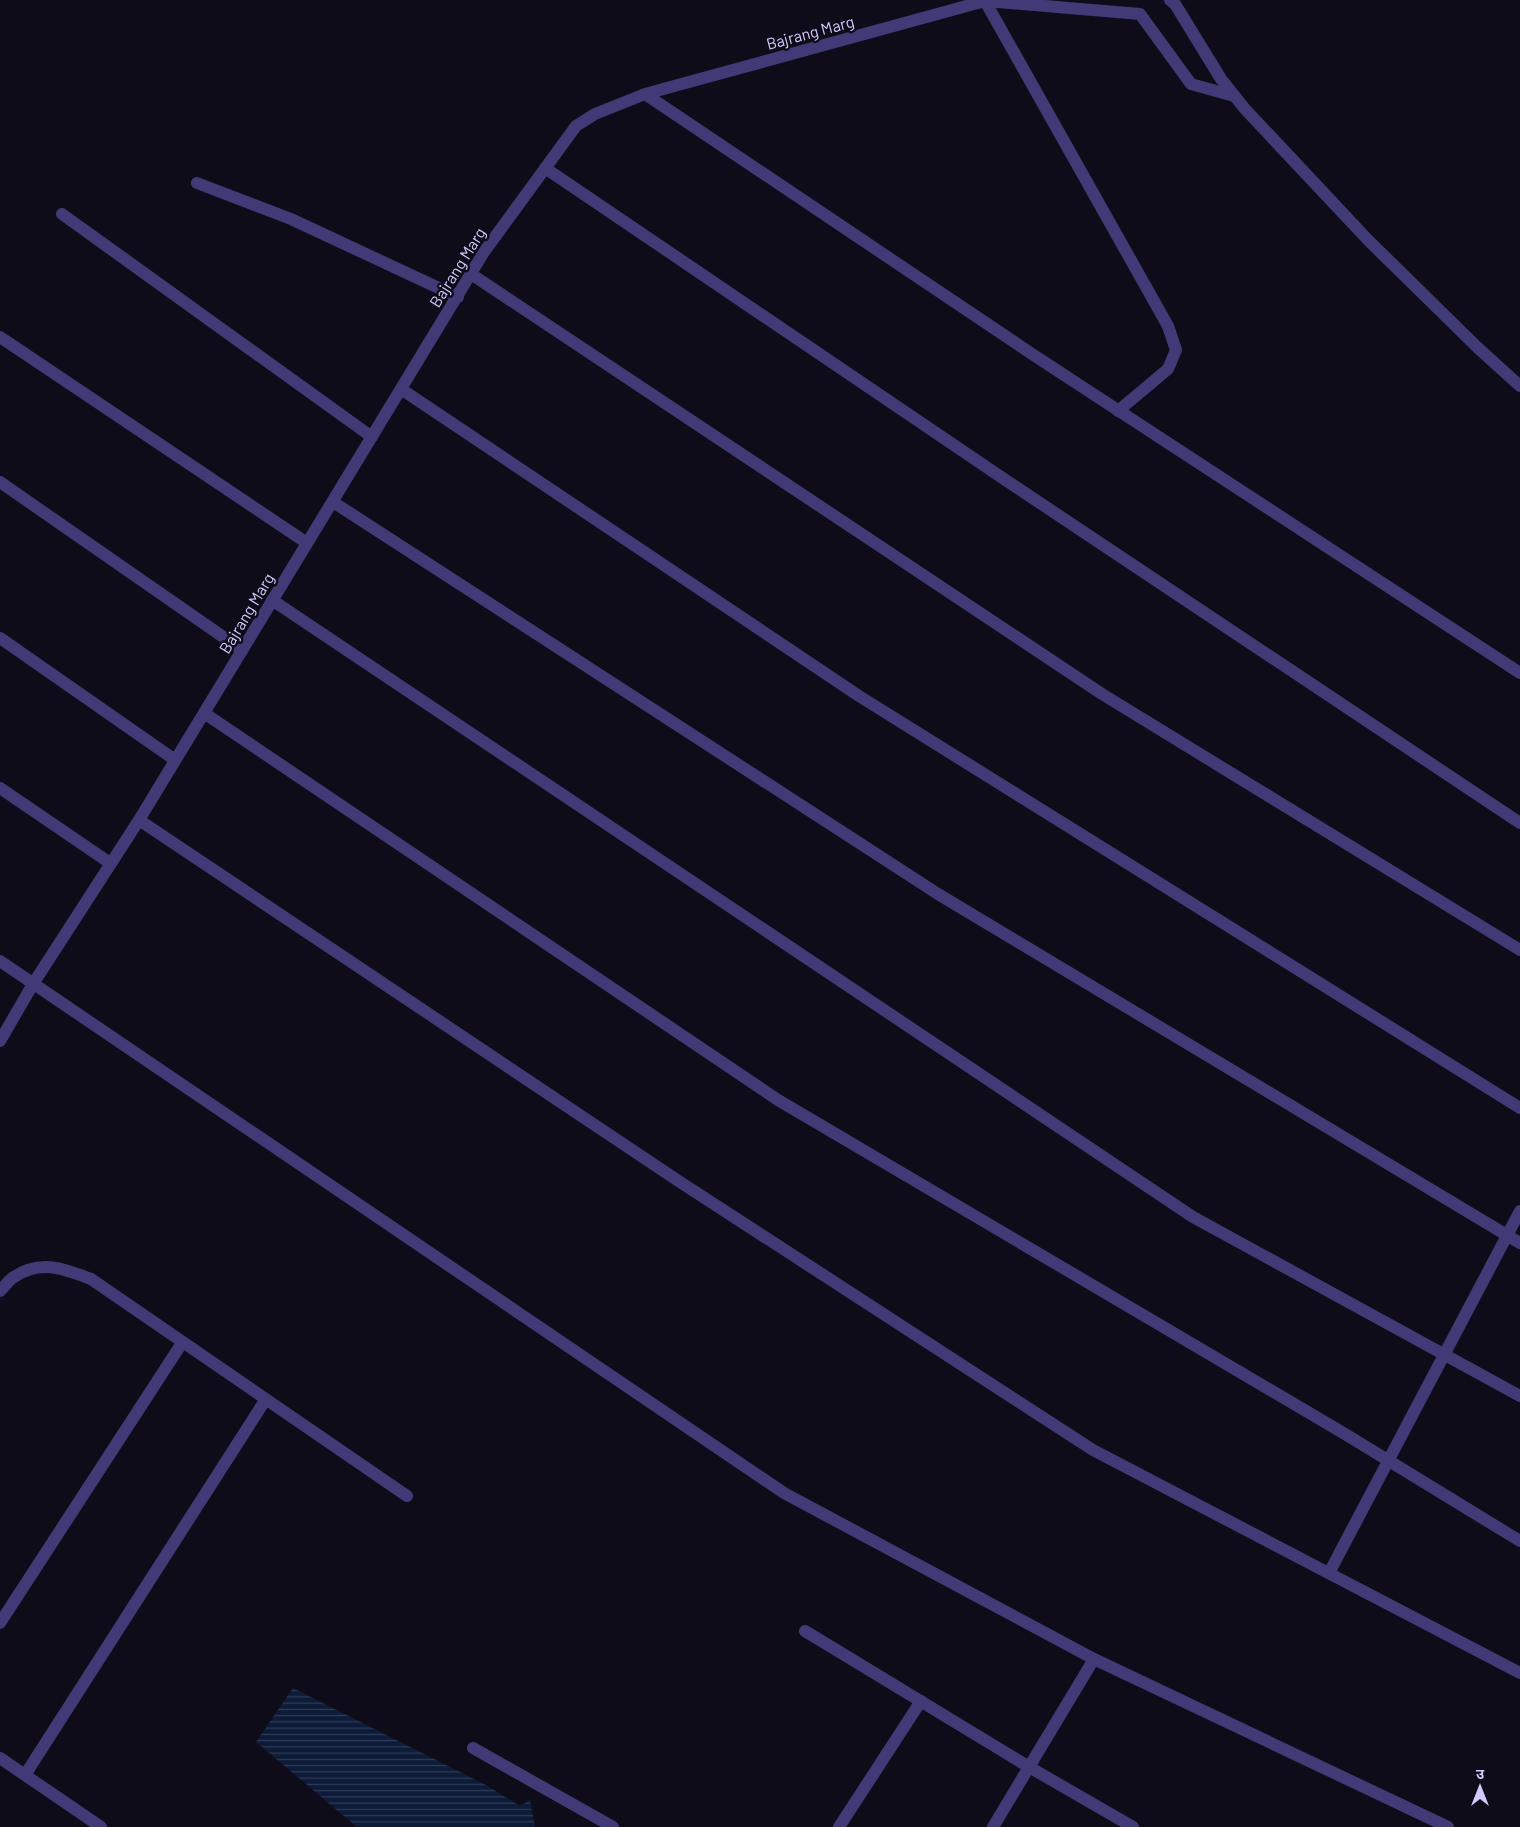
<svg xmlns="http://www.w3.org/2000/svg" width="1520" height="1827" viewBox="0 0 1520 1827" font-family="Barlow,'Noto Sans Devanagari',sans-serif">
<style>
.water{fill:url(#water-rules)}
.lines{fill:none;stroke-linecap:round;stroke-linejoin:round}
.service{stroke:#403b76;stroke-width:12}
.minor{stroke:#403b76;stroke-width:12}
.tertiary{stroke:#403b76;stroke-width:12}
.labels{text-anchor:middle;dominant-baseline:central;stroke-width:5;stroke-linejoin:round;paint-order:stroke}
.street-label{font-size:16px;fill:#d2cafb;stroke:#0f0c1a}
</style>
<defs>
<pattern id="water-rules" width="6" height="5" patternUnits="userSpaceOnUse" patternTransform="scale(1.25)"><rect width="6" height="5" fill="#0d1b38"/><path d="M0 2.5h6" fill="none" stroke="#2f3b56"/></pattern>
</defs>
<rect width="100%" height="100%" fill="#0f0c1a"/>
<path class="water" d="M293,1688l193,97 34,21 10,-6 5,27h-178l-101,-85z"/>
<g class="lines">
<path class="service" d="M805,1631l224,136"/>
<path class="minor" d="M985,1l183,325 8,24 -8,19 -50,42
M645,94l390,262 485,317
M545,168l459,311 516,344
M197,183l94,36 167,78
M62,214l310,223
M471,274l631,420 418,256
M0,337l307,206
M401,389l458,307 661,412
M0,482l242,168
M333,502l605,392 582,349
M272,600l921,617 327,179
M0,638l175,122
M204,713l574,387 567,334 175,107
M0,788l110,75
M139,820l541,362 413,268 427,223
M0,961l784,532 310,166 354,168
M0,1041l33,-57 106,-164 345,-568 92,-126 19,-12 50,-20 340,-93 155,13 51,70 43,12
M0,1291c4,-4 9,-11 14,-14 27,-18 50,-8 77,2l316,217
M1329,1573l191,-362
M0,1623l182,-280
M473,1748l140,79
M0,1758l101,69
M1029,1767l104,60
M25,1775l241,-376
M839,1827l82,-126
M993,1827l101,-168"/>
<path class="tertiary" d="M1170,0l5,4 46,75 24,30 123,131 109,107 43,39"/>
</g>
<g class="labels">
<g class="street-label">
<text transform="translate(810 32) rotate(-15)">Bajrang Marg</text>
<text transform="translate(457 267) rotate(-58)">Bajrang Marg</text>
<text transform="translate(246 613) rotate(-59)">Bajrang Marg</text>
</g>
</g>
<g transform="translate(1480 1787)" stroke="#0f0c1a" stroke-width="4" paint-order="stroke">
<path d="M0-4L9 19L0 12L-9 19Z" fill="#d2cafb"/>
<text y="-8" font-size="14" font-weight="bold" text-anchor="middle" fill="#d2cafb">उ</text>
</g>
</svg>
